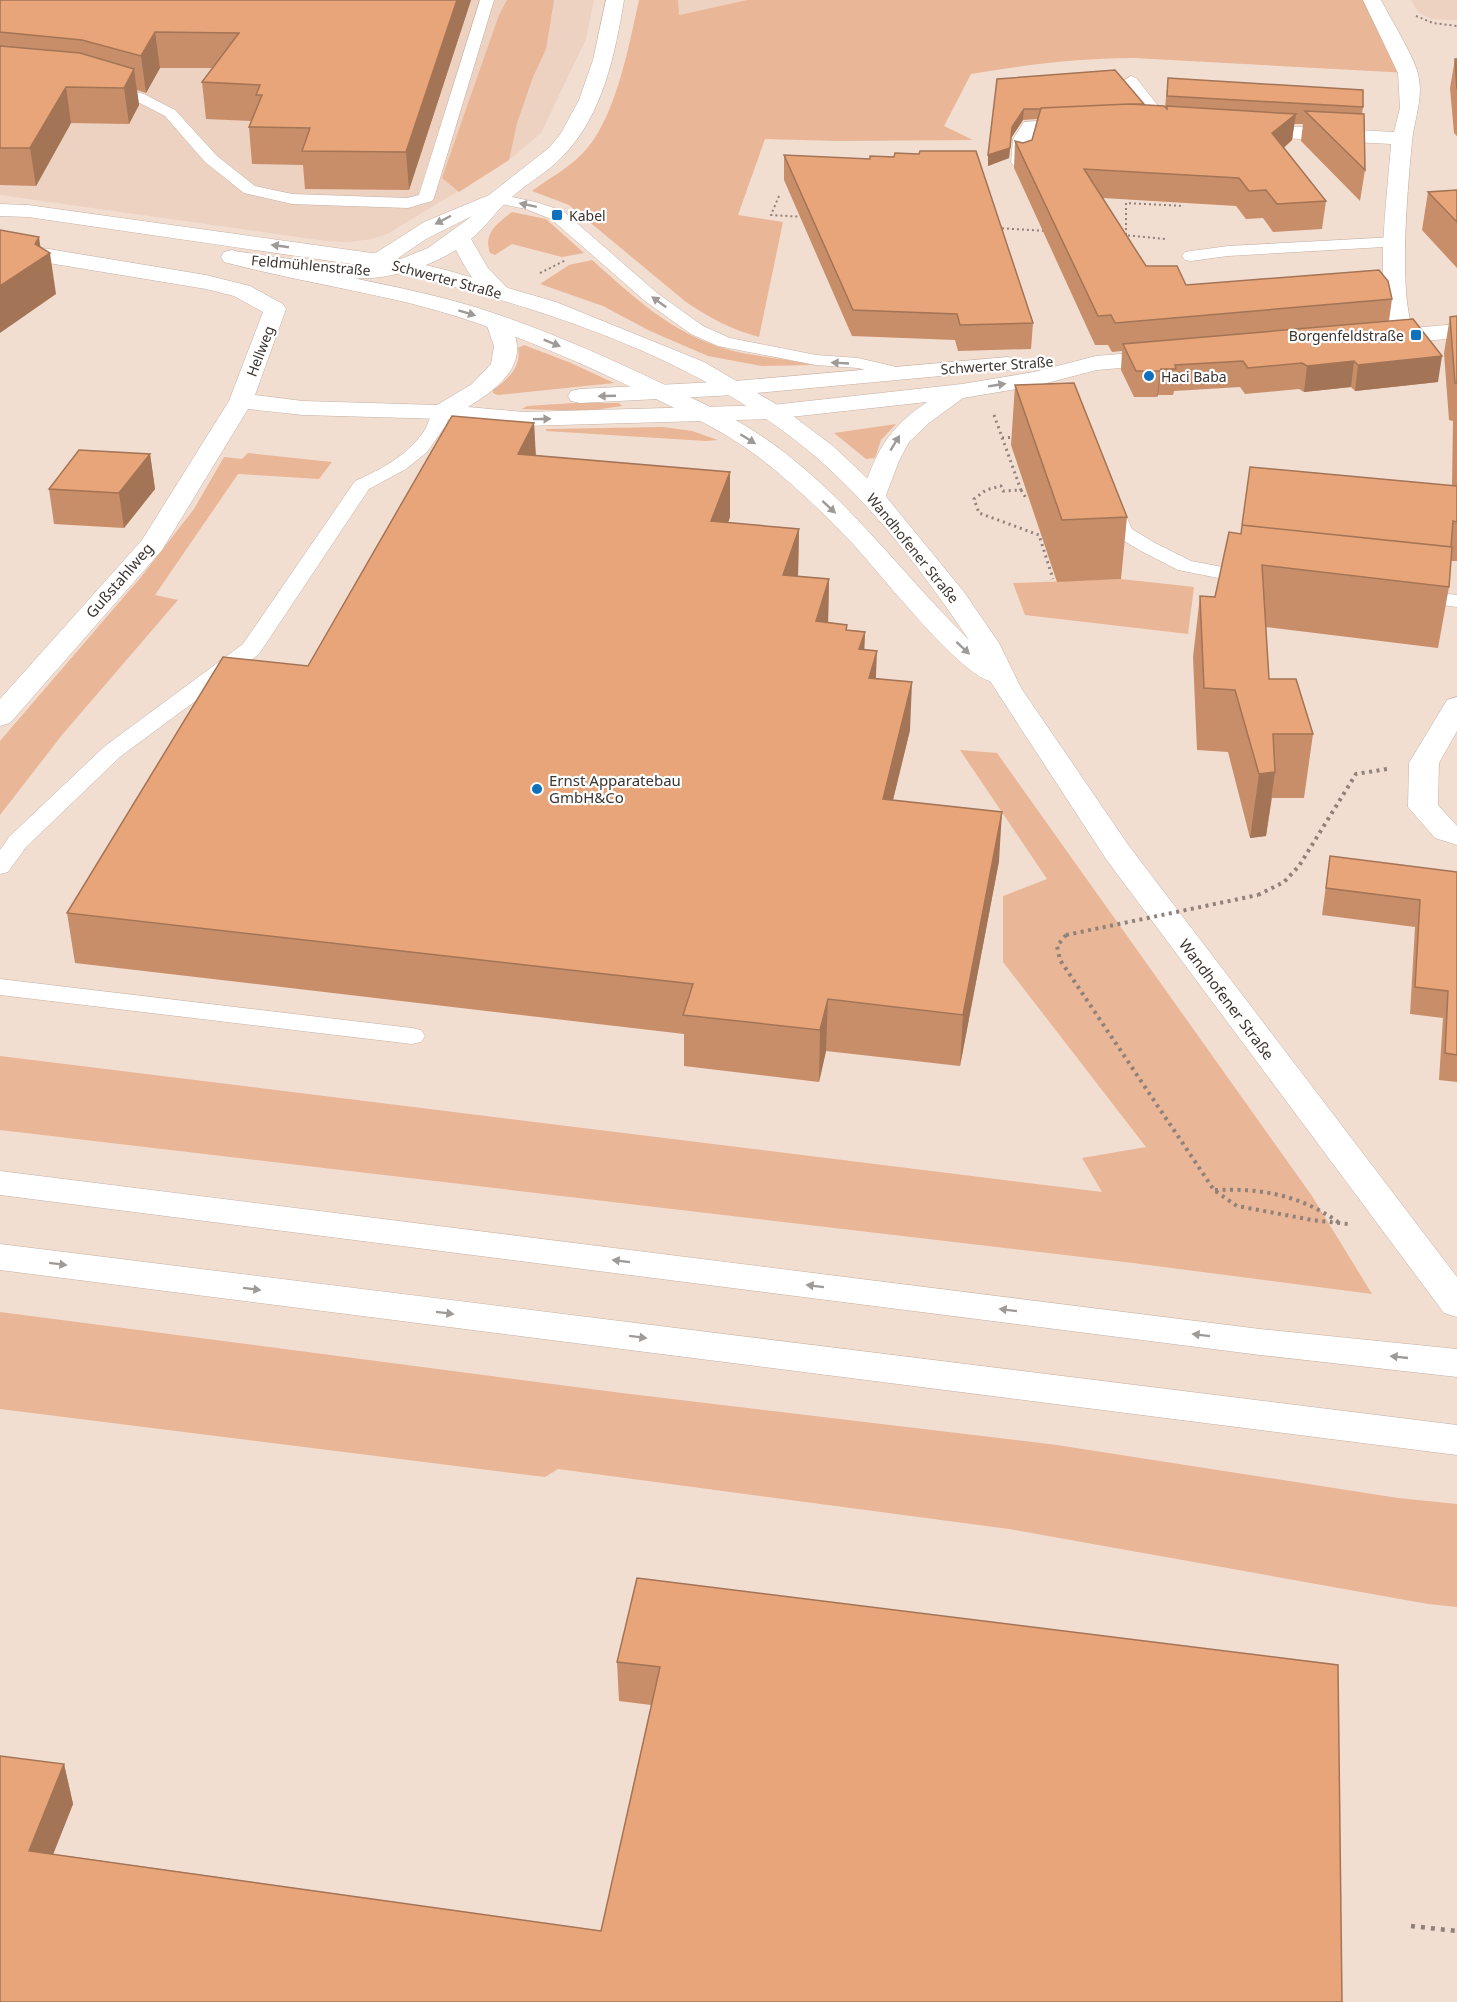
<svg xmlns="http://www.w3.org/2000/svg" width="1457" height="2002" viewBox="0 0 1457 2002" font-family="'Noto Sans',sans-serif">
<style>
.built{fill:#edd1c1}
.green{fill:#e9b697}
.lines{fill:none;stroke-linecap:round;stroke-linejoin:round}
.service-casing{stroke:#c4b0a4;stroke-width:1}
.minor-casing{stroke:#c4b0a4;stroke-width:1}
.tertiary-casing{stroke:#c4b0a4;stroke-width:1}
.secondary-casing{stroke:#c4b0a4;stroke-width:1}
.motorway-casing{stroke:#c4b0a4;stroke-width:1}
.path-far3{stroke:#90827a;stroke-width:2;stroke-dasharray:2 3;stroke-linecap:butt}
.path-far2{stroke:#90827a;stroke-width:3;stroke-dasharray:2 4;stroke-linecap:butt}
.path-far1{stroke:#90827a;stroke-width:4;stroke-dasharray:3 4.5;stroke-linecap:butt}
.path{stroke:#90827a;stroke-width:4.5;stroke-dasharray:4 6;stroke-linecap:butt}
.service{fill:#fff;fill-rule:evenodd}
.minor{fill:#fff;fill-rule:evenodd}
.tertiary{fill:#fff;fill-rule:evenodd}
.secondary{fill:#fff;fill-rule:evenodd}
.motorway{fill:#fff;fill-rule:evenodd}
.path-bridge{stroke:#90827a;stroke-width:4;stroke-dasharray:3 4.5;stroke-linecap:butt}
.wall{fill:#c88e69}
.shaded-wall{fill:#a37455}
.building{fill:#e9a57a;stroke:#a37455;stroke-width:1.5}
.oneway{fill:#9e9a98}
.poi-dot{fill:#0f70bc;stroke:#fff;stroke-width:2}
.labels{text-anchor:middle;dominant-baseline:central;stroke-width:4.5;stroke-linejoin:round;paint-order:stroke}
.far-poi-label{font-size:14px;fill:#3c3430;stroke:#fff;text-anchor:start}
.far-street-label{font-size:14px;fill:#3c3430;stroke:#fff}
.street-label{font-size:15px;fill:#3c3430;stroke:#fff}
.poi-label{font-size:15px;fill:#3c3430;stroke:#fff;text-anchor:start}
</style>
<rect width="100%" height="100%" fill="#f2ddd1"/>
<path class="built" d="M0,0h594l-8,39 -45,94 -32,27 -120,73 -17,6 -24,3 -22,-1 -326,-46z
M678,0h69l-69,15z
M1411,0h46v20l-25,-1 -13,-6z"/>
<path class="green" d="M507,0h47l-8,49 -13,28 -16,46 -8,37 -50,32 -17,-14 57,-163z
M639,0h39l1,15 68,-15h625l36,73 -274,-15c-56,0 -109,7 -163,16l-27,52 29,14 -136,1 -72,-2 -27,76 45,7 -24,115c-27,-7 -51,-20 -73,-35l-117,-97 -37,-14c16,-12 35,-22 49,-36 34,-32 48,-110 58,-155z
M512,212l34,7 38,34 -22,4 -50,-13 -17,11 -5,-2c-7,-20 8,-30 22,-41z
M592,260c42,37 79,73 134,89 28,8 59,9 86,16l-50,1 -54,-10 -58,-25 -47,-25 -63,-22 29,-19z
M524,345l47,18 43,20 -116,12 -5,-2v-3c14,-10 29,-23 25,-42z
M573,403h46l3,3 -36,5 -64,-2 5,-3z
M896,424l-15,16 -6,18 -9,1 -32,-26z
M663,427l29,4 26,9 -12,1 -160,-10v-2z
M248,453l84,9 -13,17 -81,-5 -83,121 23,5 -116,135 -62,80v-74l141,-164 53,-68 30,-52 18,2z
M1121,579l73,8 -6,47 -163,-19 -12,-32z
M960,750l37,3 315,443 60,98 -239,-31 -1133,-133v-74l1102,136 -20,-34 64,-11 -143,-185v-66l44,-17z
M0,1312l622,81 435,52 341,53 59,6v103l-29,-3 -419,-75 -451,-60 -13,8 -545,-68z"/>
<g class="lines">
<g class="service-casing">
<path id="service" d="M480,0h14l-60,198 -2,3 -24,7 -116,-4 -48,-11 -39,-31 -40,-46 -31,-16 -35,-9 -3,-3 8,-5 40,11 31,16 42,46 38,30 37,8 115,4 12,-3z
M1131,76l5,2 24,30 3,16 -2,3h-12l-5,-19 -21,-27z
M497,194l39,8 27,9 94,82 46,33 27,12 86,17 42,3 47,11 2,4 -2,4 -7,2 -40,-11 -42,-3 -98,-19 -27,-12 -46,-33 -94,-82 -25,-10 -35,-7 -2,-3z
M1395,237l6,1 2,4 -2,4 -173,10 -37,5 -6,-1 -3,-4 3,-4 6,-1 37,-5z
M442,406l7,2 2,4 -5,13 -19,27 -21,17 -37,20 -110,165 -138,102 -95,91 -18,25 -8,2v-24l9,-13 96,-91 138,-102 112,-163c25,-11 51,-25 67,-47 6,-8 8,-18 13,-26z
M1111,496l7,2 14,31 23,14 36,18 63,12 7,2 3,4 -3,4 -7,2 -76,-15 -37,-19 -25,-15 -3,-4 -12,-30 3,-4z
M1413,590l44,5v12l-51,-7 -3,-4 3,-4z
M0,979l412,49 9,2 4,6 -4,6 -9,2 -412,-49z"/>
</g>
<g class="minor-casing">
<path id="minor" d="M1363,0h18c9,18 33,56 37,74 6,25 -4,44 -6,68 -4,41 -14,151 1,186l44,-4v14l-75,7 -8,-2 -4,-5 4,-5 17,-3c-17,-40 -3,-139 0,-186l-143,-8 -7,-2 -3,-4 3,-4 7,-2 146,8 6,-24 -2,-35z
M1079,118l7,2 3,4 -3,4 -48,4c-7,11 -3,24 -10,34l-7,2 -7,-2 -3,-4 2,-23 11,-17z
M0,241l206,34 44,11 33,18 3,5 -31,86 48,6 134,4 35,-21 19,-20 3,-18 -8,-23 4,-5 8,-2 8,2c29,42 -4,68 -38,89l56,5 248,-7 190,-21 72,-12 62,-16 71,-6 8,2 4,5 -4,5 -8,2 -70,6 -62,16 -72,12 -34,25 -20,19 -10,19 -16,42 -9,3 -9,-3 -4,-5c14,-45 26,-69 66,-96l-155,17 -248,7 -82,-7 -139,-4 -55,-6 -86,141 -152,173 -10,3v-27l142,-159 87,-139 34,-89 -29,-16 -28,-7 -206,-34z
M1008,357l8,2 4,5 -4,5 -281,26 -155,8 -9,-2 -3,-5 3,-5 9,-2 155,-8z
M1457,697v34l-18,32 -1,42 19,21v19l-22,-7 -27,-31 1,-44 38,-63z"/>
</g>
<g class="tertiary-casing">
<path id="tertiary" d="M606,0h18c-9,54 -21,115 -61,156 -15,16 -34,26 -50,40 -16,13 -26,30 -42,43l17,29 24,25 -3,5c-25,6 -43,-29 -53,-48 -58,35 -109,32 -173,22 -16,-3 -34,-4 -50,-8l-3,-5 3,-5 8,-2 91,13 37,1 -1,-5 3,-5 53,-34 65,-27 61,-48 11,-14 18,-33 14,-40zM472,216l-44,32 -37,15 35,-24z"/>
</g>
<g class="secondary-casing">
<path id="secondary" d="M0,204l28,1 351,49 67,16 110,32 148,60 77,45 52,39 50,47 81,99 35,51 22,45 108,158 328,431v40l-13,-4 -338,-454 -116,-178c-32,-8 -110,-108 -137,-137 -29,-31 -72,-72 -107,-96 -30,-21 -64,-36 -96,-52 -78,-38 -159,-73 -245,-94 -60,-14 -121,-24 -181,-40l-3,-5 3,-5 8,-2c18,5 35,11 53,14 63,14 127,24 190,43 66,21 130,49 192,79 33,16 67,31 96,51 81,55 138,136 206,203 -44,-65 -93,-131 -153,-183 -121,-104 -285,-153 -437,-189l-351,-51 -28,-1z"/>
</g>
<g class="motorway-casing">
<path id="motorway" d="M0,1171l1260,158 197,20v28l-197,-22 -1260,-160z
M0,1244l1457,181v30l-1457,-185z"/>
</g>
<path class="path-far3" d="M1416,16l17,7 24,3
M779,196l-8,19 33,2
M997,228l50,3
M1123,235l43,4
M1126,235v-32l58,3
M540,273l26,-13"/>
<path class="path-far2" d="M994,415l27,75 -18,1 -2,-5 -15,4 -12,9 5,14 60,22 14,44
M1002,438l14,-1
M1021,490l5,8"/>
<path class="path-far1" d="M1258,895l26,-13 15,-16 57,-92 31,-5
M1066,935l-9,11 3,14 154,230 23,16 75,14 36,4
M1215,1190c46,-2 85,5 123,32"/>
<path class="path" d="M1411,1926l46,5"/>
<use href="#service" class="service"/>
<use href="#minor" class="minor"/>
<use href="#tertiary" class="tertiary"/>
<use href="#secondary" class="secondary"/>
<use href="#motorway" class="motorway"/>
<path class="path-bridge" d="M1066,935l192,-40"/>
</g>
<path class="wall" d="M0,0h471l-62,190 -104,-1 -2,-24 -51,-1 -3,-37 2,-6 -45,-2 -4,-37 10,-14h-52l-14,25 -9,-3 2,15 -10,19 -58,-1 -35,63 -36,-1z
M1455,59h2v77l-3,-3 -4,-45z
M1168,78l195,29 -1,7 3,56 -5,31 -59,-60 2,-17h-9l-2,16 -8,8 42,53 -4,28 -49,3 -10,-14 -17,1 -10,-13 -133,-8 43,68 40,19 206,14 -3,22 49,61 -83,9 -4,-4 -47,5 -5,-3 -54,5 -5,-7 -66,4 -1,4h-15l-1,2h-23l-13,-27 1,-19 -10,1 -4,-7h-13l-81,-177 1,-27 8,2 9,-3 6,-21 -15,1 -12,18 -2,20 -21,8v-11l9,-76 147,26 21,2z
M784,155l86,4 163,164 -2,26 -73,2 -3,-11 -103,-4 -68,-156z
M1457,190v78l-35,-38 6,-38z
M1457,316v245h-6l-2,26 -11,61 -172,-21 3,52 44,55 -9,64h-32l-6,38 -16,2 -22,-86 -31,-2 -4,-93 7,-61 15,1 26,-63 211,-48 1,-65 -4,-1 -5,-67 6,-36z
M1015,385l112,132 -6,62 -64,3 -46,-137z
M534,423l2,32 194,62 -2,6 71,6 -1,47 31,3 -1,44 19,2v5l18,2 -1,18 12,29 34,51 -17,70 106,61 -39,205 -134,-15 -7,31 -135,-16v-32l-609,-71 -8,-50 241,-247z
M150,454l5,35 -31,39 -70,-4 -5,-35z
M1330,856l127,16v210l-18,-2 4,-62 -33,-4 5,-87 -93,-12z
M637,1578l705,424h-1342l64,-238 9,40 -20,50 548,77 50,-226 -32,-4 -2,-39z"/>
<path class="shaded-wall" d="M457,0h14l-62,190 -3,-38z
M155,32l5,36 -14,25 -5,-37z
M134,69l5,36 -10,19 -5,-36z
M66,87l5,36 -35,63 -6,-38z
M1024,109l-1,11 -12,18 -2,20 -21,8v-11l24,-28z
M1296,114l-4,26 -23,20 3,-27z
M39,237l3,21 8,-5 6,41 -56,39v-47l35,-42z
M1442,356l-4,26 -83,9 3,-26z
M1354,361l-3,26 -47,5 3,-26z
M1161,369l-3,26 -1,2 3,-26z
M534,423l2,44 -18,-13z
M150,454l5,35 -31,39 -5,-35z
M730,472v45l-19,50v-46z
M799,529l-1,46 -15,46v-46z
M829,579l-1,47 -12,-5z
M865,632l-2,47 -4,-30z
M877,651l-2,48 -6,-21z
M912,682l-2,48 -29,119 2,-50z
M1275,772l-9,64 -16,2 9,-64z
M1002,812l-3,49 -39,205 3,-51z
M828,999l-2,52 -7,31 1,-52z
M64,1764l9,40 -34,86 -10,-39z"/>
<path class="building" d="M0,0h457l-51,152 -104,-1 8,-23 -61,-1 13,-32h-6l4,-10 -58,-3 37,-49 -84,-1 -14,24 -59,-16 -82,-8z
M0,46l80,7 54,16 -10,19 -58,-1 -36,61h-30z
M1455,59h2v30z
M1115,70l29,34h-15l-88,4v1h-17l-12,18 -2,21 -22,7 9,-76z
M1168,78l195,12v17l-196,-11z
M1129,104l35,2 3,3v-3l129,8 -24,19 54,68 -49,3 -11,-14 -17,1 -10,-13 -155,-9 62,97h31l9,19 193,-15 9,11 4,18 -277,24 -4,-8 -13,1 -83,-175 8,2 9,-3 9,-32z
M1305,111l59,3 1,56z
M920,151h56l57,172 -73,2 -3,-11 -104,-4 -69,-155 86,4v-3l24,1 1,-4 24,1z
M1457,190v32l-29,-30z
M0,230l39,7 -4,7 15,9 -50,33z
M1457,316v67h-2l-5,-66z
M1413,319l29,37 -84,9 -4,-4 -47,5 -5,-3 -54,5 -5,-7 -68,4 1,4h-15l-1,2h-24l-13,-27z
M1074,383l53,134 -65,3 -47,-135z
M452,416l82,7 -16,31 212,18 -19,49 88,8 -16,46 46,4 -13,42 31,4 -1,5 19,2 -6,17 18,2 -8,27 43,4 -29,117 119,13 -39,203 -135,-16 -8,31 -137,-15 10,-31 -626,-71 156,-256 85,9z
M79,450l71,4 -31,39 -70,-4z
M1250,467l207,19v36l-4,-1 -2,26 -209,-22z
M1242,525l210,22 -3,40 -187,-22 7,114h27l17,55h-40l2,38 -16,2 -24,-84 -31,-2 -4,-92 15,1 14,-65 12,2z
M1330,856l127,16v183l-12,-2 3,-62 -33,-4 5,-87 -94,-12z
M637,1578l701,87 4,337h-1342v-246l64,8 -35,87 572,80 59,-264 -43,-5z"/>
<defs><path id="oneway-solid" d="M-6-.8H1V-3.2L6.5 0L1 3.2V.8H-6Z" transform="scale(1.5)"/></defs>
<g class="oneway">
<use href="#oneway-solid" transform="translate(528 205) rotate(-168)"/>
<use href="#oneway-solid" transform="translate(443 220) rotate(152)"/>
<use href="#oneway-solid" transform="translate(280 246) rotate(-172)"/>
<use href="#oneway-solid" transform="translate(659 302) rotate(-144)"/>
<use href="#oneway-solid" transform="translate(467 313) rotate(17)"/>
<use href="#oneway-solid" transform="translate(552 343) rotate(22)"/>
<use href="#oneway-solid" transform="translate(840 363) rotate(-177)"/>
<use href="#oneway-solid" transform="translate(997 385) rotate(-9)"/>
<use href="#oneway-solid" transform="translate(607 396) rotate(178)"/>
<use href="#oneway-solid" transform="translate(542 419) rotate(-1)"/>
<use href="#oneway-solid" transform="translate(748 439) rotate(32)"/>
<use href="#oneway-solid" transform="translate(895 443) rotate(-59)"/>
<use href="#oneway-solid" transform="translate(829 507) rotate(43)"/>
<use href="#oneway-solid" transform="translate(963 648) rotate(43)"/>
<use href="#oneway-solid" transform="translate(621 1261) rotate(-173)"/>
<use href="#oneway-solid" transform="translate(58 1264) rotate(7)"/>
<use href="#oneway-solid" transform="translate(815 1286) rotate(-173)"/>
<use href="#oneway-solid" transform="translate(252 1289) rotate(7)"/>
<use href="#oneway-solid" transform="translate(1008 1310) rotate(-173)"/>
<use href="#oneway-solid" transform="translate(445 1313) rotate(7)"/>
<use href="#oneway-solid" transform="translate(1201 1335) rotate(-173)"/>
<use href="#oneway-solid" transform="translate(638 1337) rotate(7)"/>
<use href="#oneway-solid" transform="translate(1399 1357) rotate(-174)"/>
</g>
<g class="poi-dot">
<rect x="551" y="209" width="12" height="12" rx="3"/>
<rect x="1410" y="329" width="12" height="12" rx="3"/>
<circle cx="1149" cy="376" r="6"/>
<circle cx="537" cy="789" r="6"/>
</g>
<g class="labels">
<g class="far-poi-label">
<text x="569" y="215">Kabel</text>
<text x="1404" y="335" text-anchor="end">Borgenfeldstraße</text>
<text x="1161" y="376">Haci Baba</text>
</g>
<g class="far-street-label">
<text transform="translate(311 265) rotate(5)">Feldmühlenstraße</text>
<text transform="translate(447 279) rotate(15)">Schwerter Straße</text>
<text transform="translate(260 351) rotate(-69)">Hellweg</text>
<text transform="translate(997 365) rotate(-4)">Schwerter Straße</text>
<text transform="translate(913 548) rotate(51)">Wandhofener Straße</text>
</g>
<g class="street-label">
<text transform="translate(119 580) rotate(-49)">Gußstahlweg</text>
<text transform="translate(1227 999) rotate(53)">Wandhofener Straße</text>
</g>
<g class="poi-label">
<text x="549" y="780">Ernst Apparatebau<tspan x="549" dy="17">GmbH&amp;Co</tspan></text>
</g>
</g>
</svg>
